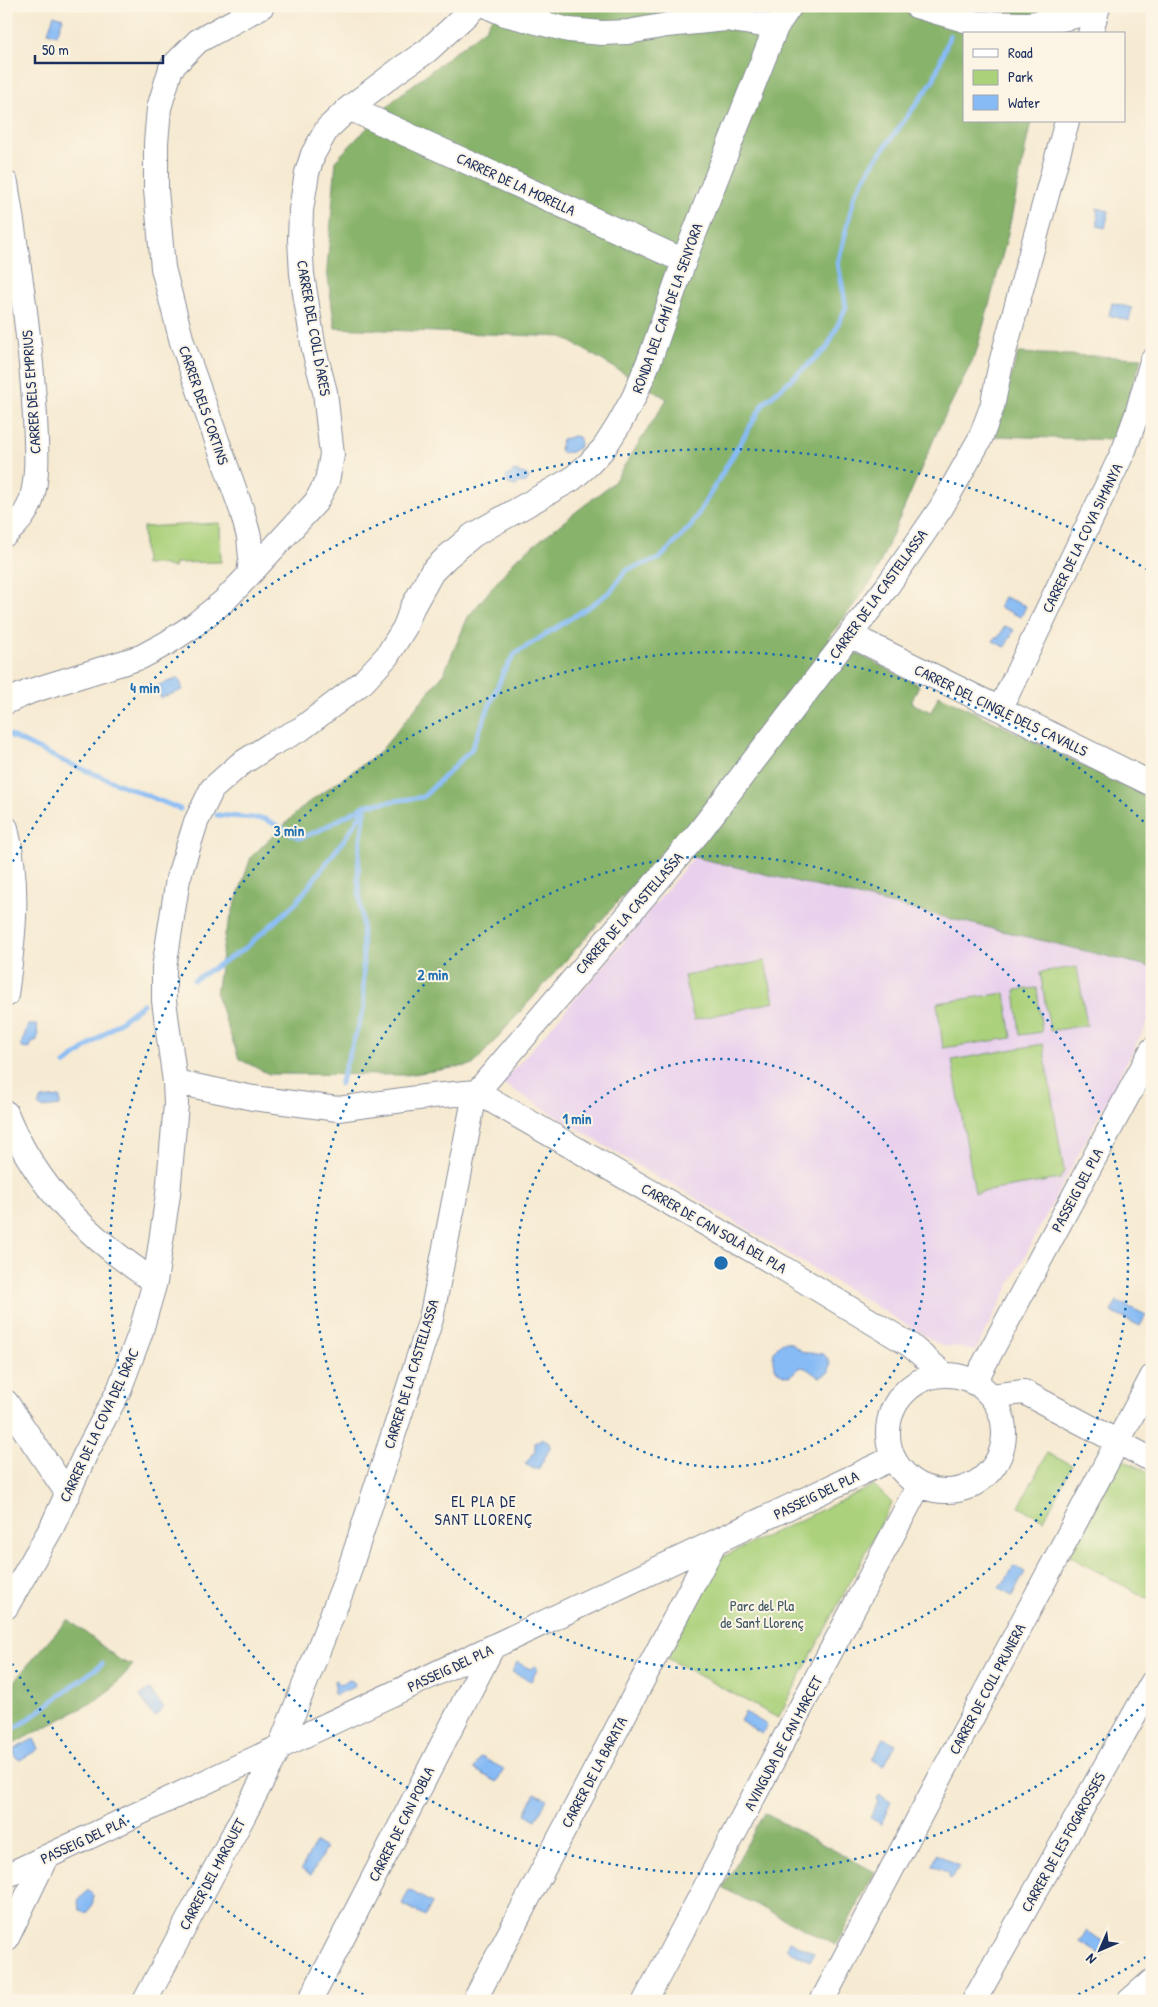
<svg xmlns="http://www.w3.org/2000/svg" width="1158" height="2007" viewBox="0 0 1158 2007" font-family="'Patrick Hand',sans-serif">
<style>
.built{fill:#e9d1ed}
.green{fill:#abd17b;stroke:#63806c}
.forest{fill:#88b36b;stroke:#527164}
.water{fill:#87bbf5;stroke:#5175aa}
.lines{fill:none;stroke-linecap:round;stroke-linejoin:round}
.stream{stroke:#87bbf5;stroke-width:5}
.minor-casing{stroke:#888c98;stroke-width:26}
.minor{stroke:#fff;stroke-width:24}
.ring{fill:none;stroke:#1f6fb2;stroke-width:2.5;stroke-dasharray:2.5 5}
.labels{text-anchor:middle;dominant-baseline:central;stroke-width:4;stroke-linejoin:round;paint-order:stroke}
.street-label{font-size:15px;fill:#1b2f5e;stroke:#fcf5e5}
.park-label{font-size:15px;fill:#3f5865;stroke:#fcf5e5}
.neighbourhood-label{font-size:16px;letter-spacing:1px;fill:#1b2f5e;stroke:#fcf5e5}
.centre{fill:#1f6fb2;stroke:#fcf5e5;stroke-width:2.5}
.ring-label{font-size:15px;text-anchor:middle;font-weight:bold;fill:#1f6fb2;stroke:#fcf5e5;stroke-width:4;stroke-linejoin:round;paint-order:stroke}
</style>
<rect width="100%" height="100%" fill="#fcf5e5"/>
<filter id="ink" filterUnits="userSpaceOnUse"><feTurbulence type="fractalNoise" baseFrequency=".02" numOctaves="2"/><feDisplacementMap in="SourceGraphic" scale="10" xChannelSelector="R" yChannelSelector="G"/><feConvolveMatrix kernelMatrix="1 2 1 2 8 2 1 2 1" color-interpolation-filters="sRGB"/></filter>
<filter id="wash" filterUnits="userSpaceOnUse"><feTurbulence type="fractalNoise" baseFrequency=".0096" numOctaves="4" result="noise"/><feDisplacementMap in="SourceGraphic" scale="20" xChannelSelector="R" yChannelSelector="G"/><feGaussianBlur stdDeviation="1.12" result="paint"/><feColorMatrix in="noise" values="0 0 0 0 0 0 0 0 0 0 0 0 0 0 0 0 0 1.4 0 .05"/><feComposite in="paint" operator="in"/></filter>
<g filter="url(#wash)">
<rect width="100%" height="100%" fill="#f6ead2"/>
<path class="built" d="M848,659l71,26 -8,18 20,9 8,-17 213,104v215l-177,337 -17,-4 -16,-1 -278,-167 -1,2 -161,-98 97,-111 95,-115z"/>
<path class="green" d="M220,523l1,39 -46,1 -1,5 -14,-4 -15,1 -2,-38z
M765,961l9,41 -80,18 -10,-44z
M1077,967l10,58 -37,6 -10,-59z
M1037,988l5,44 -22,3 -5,-45z
M1005,993l7,45 -69,10 -6,-45z
M1043,1044l21,127 -4,8 -85,14 -23,-133z
M1047,1453l25,12 -28,55 -25,-13z
M1122,1459l30,16v126l-83,-45z
M874,1485l18,18 -114,215 -111,-60 53,-100z"/>
<path class="forest" d="M498,6h560l-6,28h-88v87h67l-24,117 -31,115 -39,79 -64,147 -45,60 91,46 -8,18 20,9 8,-17 213,104v168l-458,-110 -33,-4 -188,212 -67,10 -137,-1 -30,-15 -23,-65 9,-60 26,-77 55,-53 73,-51 65,-80 24,-56 47,-57 99,-78 53,-83 -104,-62 -228,-9 -8,-58 9,-110 60,-62 90,-70z
M1018,353l124,5 -28,82 -120,-4z
M68,1619l53,42 12,4 -20,22 -18,14 -89,47v-58z
M764,1813l111,59 -39,73 -113,-57z"/>
<path class="water" d="M54,15l9,3 -6,17 -9,-3z
M1097,208l12,3 -4,17 -7,-2z
M1112,303l20,5 -3,13 -20,-6z
M573,436l6,1 1,9 -8,6 -10,1 -2,-4 2,-10 6,-1z
M514,471l12,3 3,3 -1,4 -3,3 -5,-2 -4,4 -8,-2 -2,-7z
M1004,597l22,9 -5,11 -22,-10z
M1005,626l9,4 -9,17 -12,-6 2,-4 3,1z
M179,678l4,12 -22,8 -5,-12z
M28,1025h9l1,12 -2,4h-3l-4,8 -7,-1 -1,-3z
M60,1097v9l-18,2 -4,-3 3,-6z
M1117,1301l29,14 -6,11 -29,-14z
M783,1342c10,-1 12,7 21,10 13,4 19,-5 26,12l-1,8 -8,5c-8,-1 -11,-9 -20,-10l-12,9c-18,-1 -22,-25 -6,-34z
M542,1438l7,4 1,6 -11,20 -5,1 -9,-5 10,-12v-9z
M1014,1566l11,6 -13,24 -13,-7 2,-5 3,-1z
M517,1662l13,7 5,-3 3,2 -7,13 -19,-9z
M349,1679l6,4 -1,4 -19,8 -2,-4 2,-3 -1,-7 3,-1v3l4,2z
M149,1689l15,19 -10,9 -14,-21z
M745,1712l22,13 -5,9 -22,-13z
M884,1738l12,6 -12,22 -12,-6z
M34,1739l5,10 -19,11 -6,-4v-7z
M481,1757l23,12 -7,13 -23,-13z
M535,1793l12,6 -11,21 -11,-6z
M878,1795l13,7 -10,22 -11,-6 8,-16 -2,-3z
M316,1842l10,6 -15,27 -10,-6z
M937,1854l22,12 -7,13 -4,-1 2,-4 -18,-9z
M88,1890l5,5v7l-5,10 -4,1 -5,-4 -1,-8z
M409,1890l23,13 -7,13 -23,-12z
M1086,1931l23,14 -6,11 -23,-14z
M790,1941l24,12 -4,8 -24,-12z"/>
<g class="lines">
<path class="stream" d="M7,734l56,27 117,48
M217,815l48,4 35,19 18,-7 48,-26
M194,980l50,-31 52,-46 53,-70 16,-26
M65,1064l78,-60
M340,1084l24,-76 -2,-90 -4,-37 1,-30 7,-46 57,-8 48,-47 33,-79 11,-17 78,-50 18,-13 15,-21 33,-11 32,-33 73,-123 63,-55 19,-41 -8,-44 17,-69 19,-32 59,-81 17,-46
M6,1732l16,-8 80,-60"/>
</g>
</g>
<g filter="url(#ink)">
<g class="lines">
<g class="minor-casing">
<path id="minor" d="M487,6l18,8 64,16 33,3 26,-1 39,-7 59,-6 50,8 14,-21
M916,6l59,17 53,1 25,-3 22,-5 23,-10
M1090,34l8,-27
M349,108l335,153
M6,183c12,78 25,156 29,234 1,27 4,58 -4,84 -5,14 -14,24 -25,33
M249,575l67,-73 11,-21 5,-26 -7,-63 -11,-42 -12,-76 -2,-34 1,-30 6,-37 6,-19 14,-25 22,-21 50,-38 28,-19 49,-45
M850,635l302,149
M6,702l25,-11 110,-34 26,-14 26,-17 31,-25 25,-26 2,-17 -2,-21 -7,-26 -60,-169 -19,-74 -7,-78v-47l3,-35 12,-40 27,-27 64,-35
M1000,709l124,-259 13,-36 15,-53
M6,828c14,59 8,107 0,167
M175,1082l78,16 85,11 94,-13 45,-4 306,176 127,77 35,30
M6,1113c31,76 82,124 149,169
M888 1433a58 58 0 1 1 116 0a58 58 0 1 1-116 0Z
M974,1383l178,-333
M991,1396l33,-4 128,68
M6,1402l62,92
M6,1607l46,-80 33,-72 34,-65 21,-56 15,-52 13,-88 8,-90 -1,-22 -11,-81v-33l14,-89 18,-57 16,-33 27,-24 31,-20 31,-16 62,-47 24,-26 18,-29 7,-19 20,-36 15,-15 26,-22 99,-56 17,-15 15,-16 14,-22 16,-29 17,-41 38,-109 87,-220
M6,1876l887,-418
M6,1940l40,-83
M145,2001l135,-254 67,-170 84,-258 42,-215 4,-12 222,-260 187,-244 55,-80 39,-69 12,-32 9,-44 66,-242
M310,2001l182,-353
M474,2001l240,-457
M645,2001l274,-516
M822,2001l330,-624
M974,2001l178,-318
M1129,2001l23,-20"/>
</g>
<use href="#minor" class="minor"/>
</g>
</g>
<g class="ring">
<circle cx="721" cy="1263" r="204"/>
<circle cx="721" cy="1263" r="407"/>
<path d="M1149 1699A611 611 0 1 1 1149 827"/>
<path d="M1146 1957A814 814 0 0 1 1065 2001M377 2001A814 814 0 0 1 9 1658M9 868A814 814 0 0 1 1146 569"/>
</g>
<g class="labels">
<g class="street-label">
<text transform="translate(516 184) rotate(25)">CARRER DE LA MORELLA</text>
<text transform="translate(667 308) rotate(-70)">RONDA DEL CAMÍ DE LA SENYORA</text>
<text transform="translate(314 328) rotate(80)">CARRER DEL COLL D'ARES</text>
<text transform="translate(31 392) rotate(-94)">CARRER DELS EMPRIUS</text>
<text transform="translate(204 405) rotate(71)">CARRER DELS CORTINS</text>
<text transform="translate(1082 538) rotate(-64)">CARRER DE LA COVA SIMANYA</text>
<text transform="translate(878 594) rotate(-54)">CARRER DE LA CASTELLASSA</text>
<text transform="translate(1001 710) rotate(26)">CARRER DEL CINGLE DELS CAVALLS</text>
<text transform="translate(629 913) rotate(-49)">CARRER DE LA CASTELLASSA</text>
<text transform="translate(1077 1190) rotate(-62)">PASSEIG DEL PLA</text>
<text transform="translate(714 1228) rotate(30)">CARRER DE CAN SOLÀ DEL PLA</text>
<text transform="translate(411 1374) rotate(-73)">CARRER DE LA CASTELLASSA</text>
<text transform="translate(99 1425) rotate(-65)">CARRER DE LA COVA DEL DRAC</text>
<text transform="translate(816 1495) rotate(-26)">PASSEIG DEL PLA</text>
<text transform="translate(450 1668) rotate(-25)">PASSEIG DEL PLA</text>
<text transform="translate(987 1689) rotate(-62)">CARRER DE COLL PRUNERA</text>
<text transform="translate(783 1743) rotate(-62)">AVINGUDA DE CAN MARCET</text>
<text transform="translate(594 1772) rotate(-62)">CARRER DE LA BARATA</text>
<text transform="translate(401 1824) rotate(-63)">CARRER DE CAN POBLA</text>
<text transform="translate(83 1840) rotate(-25)">PASSEIG DEL PLA</text>
<text transform="translate(1063 1842) rotate(-61)">CARRER DE LES FOGAROSSES</text>
<text transform="translate(212 1874) rotate(-62)">CARRER DEL MARQUET</text>
</g>
<g class="park-label">
<text x="762" y="1605">Parc del Pla<tspan x="762" dy="17">de Sant Llorenç</tspan></text>
</g>
<g class="neighbourhood-label">
<text x="484" y="1501">EL PLA DE<tspan x="484" dy="18">SANT LLORENÇ</tspan></text>
</g>
</g>
<circle cx="721" cy="1263" r="8" class="centre"/>
<g class="ring-label">
<text x="145" y="693">4 min</text>
<text x="289" y="836">3 min</text>
<text x="433" y="980">2 min</text>
<text x="577" y="1124">1 min</text>
</g>
<rect width="1158" height="2007" fill="none" stroke="#fcf5e5" stroke-width="25"/>
<rect x="963" y="32" width="162" height="90" fill="#fcf5e5" stroke="#a2a6af"/>
<rect x="973" y="49" width="25" height="8" fill="#ffffff" stroke="#a2a6af"/>
<text x="1008" y="58" font-size="15" fill="#1b2f5e">Road</text>
<rect x="973" y="70" width="25" height="15" fill="#abd17b" stroke="#a2a6af"/>
<text x="1008" y="82" font-size="15" fill="#1b2f5e">Park</text>
<rect x="973" y="95" width="25" height="15" fill="#87bbf5" stroke="#a2a6af"/>
<text x="1008" y="108" font-size="15" fill="#1b2f5e">Water</text>
<g transform="translate(1100 1950) rotate(225)" stroke="#fcf5e5" stroke-width="4" paint-order="stroke">
<path d="M0-4L9 19L0 12L-9 19Z" fill="#1b2f5e"/>
<text y="-8" font-size="14" font-weight="bold" text-anchor="middle" fill="#1b2f5e">N</text>
</g>
<path d="M35 55v8h128v-8" fill="none" stroke="#1b2f5e" stroke-width="2.5"/>
<text x="42" y="55" font-size="15" fill="#1b2f5e" stroke="#fcf5e5" stroke-width="4" paint-order="stroke">50 m</text>
</svg>
